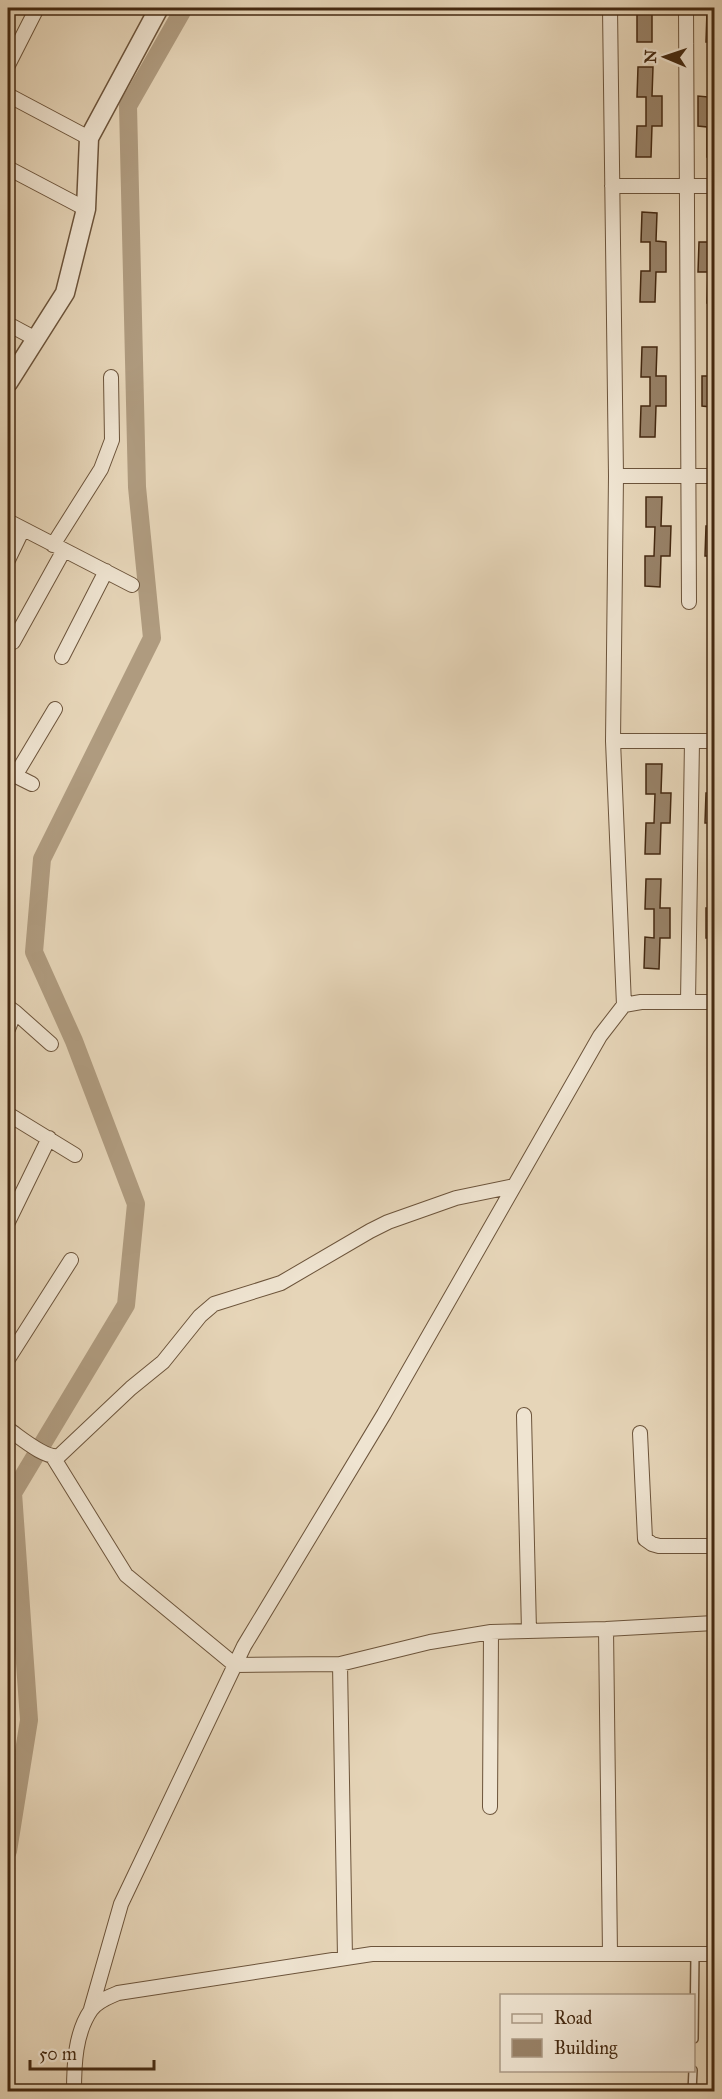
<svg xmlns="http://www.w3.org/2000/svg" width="722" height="2099" viewBox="0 0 722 2099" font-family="'IM FELL Great Primer',serif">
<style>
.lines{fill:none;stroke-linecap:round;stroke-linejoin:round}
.canal{stroke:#af9b7f;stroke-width:18}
.building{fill:#988268;stroke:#442911;stroke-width:1.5}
.service-casing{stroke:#6c543b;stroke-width:10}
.minor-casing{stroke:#6c543b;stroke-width:16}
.tertiary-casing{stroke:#6c543b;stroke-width:21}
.service{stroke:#efe4d1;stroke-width:7}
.minor{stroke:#efe4d1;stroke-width:14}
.tertiary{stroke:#efe4d1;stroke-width:18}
</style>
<rect width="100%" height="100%" fill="#e6d5b8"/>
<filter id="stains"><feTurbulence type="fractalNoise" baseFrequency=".00333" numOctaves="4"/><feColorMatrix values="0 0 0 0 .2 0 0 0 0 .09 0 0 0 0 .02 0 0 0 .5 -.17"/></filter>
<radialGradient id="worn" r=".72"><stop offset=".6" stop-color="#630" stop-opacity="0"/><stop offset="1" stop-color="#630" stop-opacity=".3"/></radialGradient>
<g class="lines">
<path class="canal" d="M8,1851l21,-131 -16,-227 113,-188 10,-101 -62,-163 -40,-89 8,-93 110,-221 -15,-151 -9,-381 56,-98"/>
</g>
<path class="building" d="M646,8h16v4h-10v30h-15v-31h9z
M697,8h16l1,34h-8l1,-31h-10z
M638,67h15l-1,29h10v30h-10l-1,31h-15l1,-31h9v-29h-9z
M709,68h5v90l-7,-1v-30l-9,-1v-30l10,1z
M642,212l15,1 -1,28 10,1v30h-10l-1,30h-15l1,-31h9v-29h-9z
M709,213h5v90h-7l1,-31h-10l1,-30h10z
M642,347h15l-1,29h10v30h-10l-1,31h-15l1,-31h9v-29h-9z
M713,348h1v89h-3v-30l-9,-1v-30h10z
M646,497h16l-1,29h10l-1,30h-9l-1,31 -15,-1v-30h9l1,-29h-9z
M706,526h8v30h-9z
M646,764h16l-1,29h10l-1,30h-9l-1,31h-15l1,-31h8l1,-29h-9z
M706,793h8v30h-9z
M646,879h15l-1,29h10v30h-10l-1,31 -15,-1 1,-31 9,1v-29h-9z
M706,908h8v30h-8z"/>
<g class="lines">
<g class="service-casing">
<path id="service" d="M694,2039l1,-85
M692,2092l1,-22"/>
</g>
<g class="minor-casing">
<path id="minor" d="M610,8l6,468 -3,265 11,264
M686,8l3,594
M8,65l29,-57
M8,95l81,43
M8,168l78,41
M612,186h102
M8,324l28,15
M616,476h98
M8,521l124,64
M53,545l48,-76 11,-29 -1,-63
M8,560l15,-31
M13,642l51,-92
M62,657l44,-86
M613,741h101
M8,772l24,12
M15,776l40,-67
M688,1002l4,-261
M8,1007l7,5 -7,17
M15,1012l36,32
M8,1114l67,41
M8,1222l41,-84
M8,1359l63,-99
M524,1415l5,216
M8,1429c12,8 37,30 51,27l72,-68 32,-26 37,-46 14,-12 67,-21 89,-52 18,-9 68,-24 58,-12
M640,1433l5,106 7,5 7,2h55
M53,1457l73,118 109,90 105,-1 90,-22 61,-10 115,-3 108,-6
M606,1629l4,325
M340,1664l5,294
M490,1807l1,-175
M91,2009l30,-105 123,-258 140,-232 216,-378 24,-31 17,-3h73
M74,2092c0,-27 1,-59 17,-82 6,-9 18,-13 27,-17l254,-39h342"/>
</g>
<g class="tertiary-casing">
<path id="tertiary" d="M8,383l57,-90 21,-84 3,-71 70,-130"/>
</g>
<use href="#service" class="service"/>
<use href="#minor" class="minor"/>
<use href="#tertiary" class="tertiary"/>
</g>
<rect width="722" height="2099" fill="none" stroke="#e6d5b8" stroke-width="30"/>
<rect x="9" y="9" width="704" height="2081" fill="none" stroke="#442911" stroke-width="3"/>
<rect x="15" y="15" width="692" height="2069" fill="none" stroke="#442911" stroke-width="1.5"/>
<rect x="500" y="1994" width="195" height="78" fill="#efe4d1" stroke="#ab9984" stroke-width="1.5"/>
<rect x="512" y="2014" width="30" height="9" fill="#efe4d1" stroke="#ab9984" stroke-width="1.5"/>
<text x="554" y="2024" font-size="18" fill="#442911">Road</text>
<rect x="512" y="2039" width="30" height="18" fill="#988268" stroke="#ab9984" stroke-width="1.5"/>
<text x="554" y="2054" font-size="18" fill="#442911">Building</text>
<g transform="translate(665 57) rotate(272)" stroke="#efe4d1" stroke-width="4.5" paint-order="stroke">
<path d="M0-4.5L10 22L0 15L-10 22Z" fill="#442911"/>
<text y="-9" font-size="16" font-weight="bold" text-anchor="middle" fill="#442911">N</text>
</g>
<path d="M30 2060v9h124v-9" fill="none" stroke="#442911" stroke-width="3"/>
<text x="39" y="2060" font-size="18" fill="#442911" stroke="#efe4d1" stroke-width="4.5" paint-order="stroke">50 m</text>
<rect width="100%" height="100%" filter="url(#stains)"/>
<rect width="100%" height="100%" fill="url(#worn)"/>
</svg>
